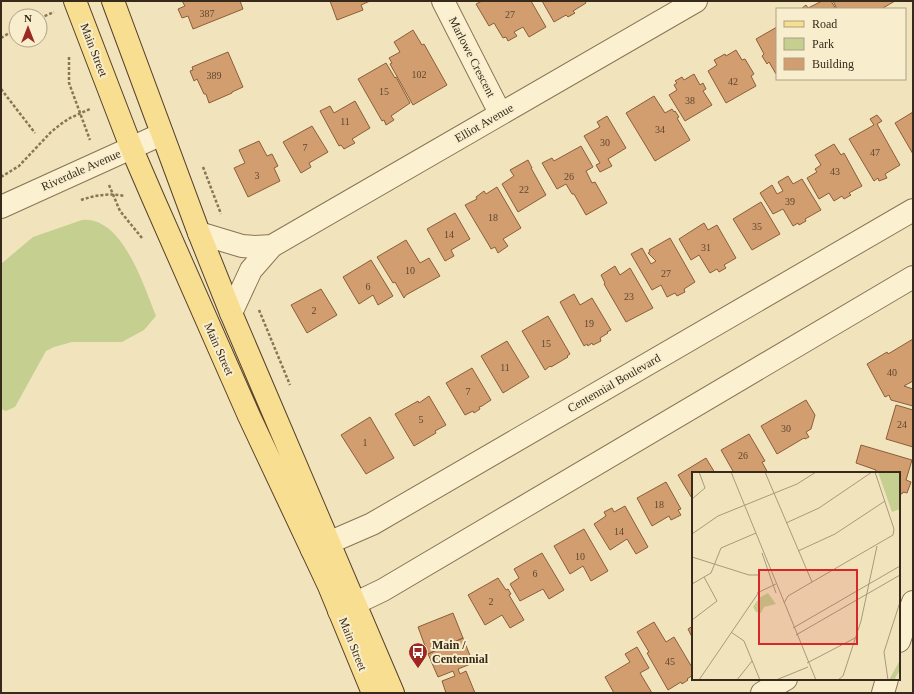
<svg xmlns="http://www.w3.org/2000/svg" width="914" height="694" viewBox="0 0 914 694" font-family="'Times New Roman',serif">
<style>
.green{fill:#c4cf90}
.building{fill:#d29e70;stroke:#8a5e39}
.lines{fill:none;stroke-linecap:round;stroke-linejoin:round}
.minor-casing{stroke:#897455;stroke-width:24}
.major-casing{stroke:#57412a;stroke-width:24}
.path{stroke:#897455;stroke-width:2.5;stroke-dasharray:3 2;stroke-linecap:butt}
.minor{stroke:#fbf1d0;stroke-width:22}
.major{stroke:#f8de91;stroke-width:22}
.labels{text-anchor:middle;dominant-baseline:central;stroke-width:4;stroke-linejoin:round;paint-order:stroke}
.number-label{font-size:10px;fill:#5e4730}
.street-label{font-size:12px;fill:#382a1b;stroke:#f8eecd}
.poi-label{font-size:12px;font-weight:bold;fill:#382a1b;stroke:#f8eecd;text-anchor:start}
.inset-road{fill:none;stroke:#a79a7c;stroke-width:1}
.view{fill:#d62828;fill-opacity:0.15;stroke:#d62828;stroke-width:2}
.inset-edge{fill:none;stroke:#382a1b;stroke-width:2}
</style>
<rect width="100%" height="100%" fill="#f1e4bd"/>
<path class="green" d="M82,220c41,-4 62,67 74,96l-12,14 -22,12h-50l-18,5 -8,4 -31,56 -9,4 -5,-2v-145l32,-27z"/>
<path class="building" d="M182,1h58l3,8 -50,20 -5,-13 -6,2 -4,-9 7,-3z
M330,1h40l-9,4 2,5 -26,10z
M482,1h49l15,26 -17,10 -6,-10 -9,5 3,4 -9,5 -2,-4 -3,1 -9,-15 -5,3 -13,-22z
M542,1h43l1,2 -13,8 2,2 -7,4 -2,-2 -12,7z
M822,1h9l5,8h-35l5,-4 2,3z
M833,1h62l-12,7 1,1h-47z
M777,27v47h-1l-7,-12 -2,2 -5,-8 2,-2 -8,-15z
M413,30l9,15 2,-1 23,41 -34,20 -23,-41 2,-1 -3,-5 11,-6 -6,-10z
M736,50l6,10 3,-1 9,15 -3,2 5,10 -30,17 -18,-32 9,-6 -3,-5 11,-6 1,2z
M228,52l15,35 -11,5v1l-23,10 -3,-9h-2l-7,-15 -3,2 -4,-10 3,-1 -1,-3z
M386,63l9,15 1,-1 14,26 -19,13 3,4 -8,5 -2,-5 -2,1 -24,-42z
M694,74l6,11 3,-2 3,6 -3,2 9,14 -27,16 -16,-26 8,-5 -3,-5 3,-2 -2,-2 7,-4 2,3z
M654,96l11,17 7,-4 2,3 1,-1 4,6 -2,1 13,22 -35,21 -29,-48z
M355,101l15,27 -18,11 3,4 -11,6 -3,-4 -2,1 -19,-35 10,-5 4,7z
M913,112v42l-18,-31z
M877,115l5,6 -5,3 23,41 -15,9 2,4 -8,3 -1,-3 -4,3 -25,-42 25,-14 -4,-6z
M607,116l19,32 -18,11 4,7 -12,6 -4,-7 4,-2 -16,-27 16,-9 -3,-5z
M312,126l16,26 -19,11 2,4 -10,6 -18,-31z
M259,141l8,15 5,-2 6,12 -4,2 6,13 -32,16 -14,-29 11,-5 -6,-13z
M834,144l7,11 3,-2 18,33 -13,7 2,2 -7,4 -2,-3 -8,5 -5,-8 -10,6 -12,-21 10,-6 -2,-3 6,-4 -6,-10z
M581,146l12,21 -7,4 6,12 3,-1 12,21 -21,12 -12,-21h-2l-6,-10 -9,5 -15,-26 10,-5 2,3z
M528,160l4,8h-1l15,27 -28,17 -16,-28 12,-8 -4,-6z
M788,176l5,8 9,-5 19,31 -16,9 1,2 -7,4 -1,-2 -5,3 -10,-17 -10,5 -13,-21 12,-8 5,9 6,-3 -5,-9z
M497,187l24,41 -18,11 5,7 -10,7 -3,-6 -4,2 -1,-2 -25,-42 12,-6 -1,-2 8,-6 2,3z
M761,202l19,32 -28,16 -19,-31z
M455,213l15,26 -19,11 3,6 -9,5 -18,-32z
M704,223l4,7 9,-5 19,33 -12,7 2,3 -7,4 -2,-3 -7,4 -11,-18 -8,5 -12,-21z
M670,238l25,44 -11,7 1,3 -8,4 -2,-3 -8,4 -6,-12 -9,5 -21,-36 11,-6 9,16 5,-3 -8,-8 2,-1 -1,-2z
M406,240l14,23 9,-5 11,18 -34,19 -2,3 -9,-16 -2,1 -16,-26z
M371,260l22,36 -15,9 -5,-10 -14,9 -16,-27z
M615,266l5,9 10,-7 23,40 -27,14 -22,-38 1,-1 -4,-8z
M321,289l16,26 -30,18 -16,-28z
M574,294l6,11 12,-7 19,32 -4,2 1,1 -8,5 1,3 -8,4 -1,-2 -4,3 -1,-2 -3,2 -24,-44z
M548,316l22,38 -3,2 1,1 -17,10 -1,-1 -5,4 -23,-39z
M913,339v42l-9,5 9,3v17l-22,-6 -2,-5 -4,2 -18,-33 20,-12 1,2z
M507,341l22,36 -26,16 -22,-37z
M472,368l19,32 -9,6 -3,1 1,2 -6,4 -1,-2 -8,4 -19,-32z
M429,396l17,29 -11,6 1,2 -22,13 -19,-32 23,-13 1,2z
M806,400l9,15 -4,14 -5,3 3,5 -4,2 -1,-1 -27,16 -16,-28z
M896,405l17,5v37l-27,-8z
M370,417l24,41 -28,16 -25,-39z
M749,434l16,27 -3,1 6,11h-34l-13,-23z
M861,445l51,15 -6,20 5,2 -4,11 -4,-1 -1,2 -3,-1v-20h-24l1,-3 -20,-7z
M706,458l9,15h-22v27l-15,-25z
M666,482l15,27 -3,1 3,5 -10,5 -2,-4 -17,10 -15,-28z
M625,506l23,41 -12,7 -9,-15 -17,11 -16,-26 12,-8 -2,-4 8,-4 2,4z
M584,529l24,42 -17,10 -8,-15 -13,8 -16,-28z
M542,553l22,37 -15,9 -6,-10 -23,12 -10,-17 9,-6 -5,-9z
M498,578l8,12 2,-1 3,5 -2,1 15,25 -14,8 -8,-13 -17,10 -17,-30z
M453,613l10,25 -35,16 -10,-27z
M654,622l12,20 8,-5 19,32v6l-6,4 1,1 -6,4 -1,-2 -13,8 -21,-37 2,-1 -12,-20z
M693,626v13l-5,-10z
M463,638l10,25 -15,6 2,5 6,-3 9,22h-29l-4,-12 13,-5 -2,-5 -15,6 -10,-23z
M637,647l12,21 -9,5 12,20h-38l-9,-16 25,-15 -5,-8z"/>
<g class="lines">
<g class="minor-casing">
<path id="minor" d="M443,1l57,112
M1,207l161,-73
M199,233l43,13 13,1 17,-1
M231,313l20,-43 21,-24 424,-245
M312,550l60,-26 541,-314
M339,611l44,-21 530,-313
M899,641l14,-39
M762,693l24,-14
M883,693l4,-14"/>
</g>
<g class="major-casing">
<path id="major" d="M75,1l56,146 22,51 96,218 80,170 44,107
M113,1l86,232 32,80 162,380"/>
</g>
<path class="path" d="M40,18l14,-6
M1,38l15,-9
M69,57v26l21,57
M1,89l34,44
M203,167l18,47
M1,177l18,-11 32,-34 10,-8 9,-6 20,-9
M109,185l11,26 22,27
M81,200c14,-5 29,-7 44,-4
M259,310l31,75"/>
<use href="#minor" class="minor"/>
<use href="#major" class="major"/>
</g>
<defs>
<g id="bus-pin" transform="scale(1)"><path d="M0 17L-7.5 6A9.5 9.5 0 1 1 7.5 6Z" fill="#9c2821" stroke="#f8eecd"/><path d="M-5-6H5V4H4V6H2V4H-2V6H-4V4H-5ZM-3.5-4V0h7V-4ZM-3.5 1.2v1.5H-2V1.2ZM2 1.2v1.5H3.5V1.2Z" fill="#fff"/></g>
</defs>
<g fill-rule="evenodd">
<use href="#bus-pin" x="418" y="652"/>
</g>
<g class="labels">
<g class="number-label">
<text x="207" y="13">387</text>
<text x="510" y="14">27</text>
<text x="419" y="74">102</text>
<text x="214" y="75">389</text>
<text x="733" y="81">42</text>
<text x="384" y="91">15</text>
<text x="690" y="100">38</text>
<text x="345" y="121">11</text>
<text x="660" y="129">34</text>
<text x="605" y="142">30</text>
<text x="305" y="147">7</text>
<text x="875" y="152">47</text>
<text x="835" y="171">43</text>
<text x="257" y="175">3</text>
<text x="569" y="176">26</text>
<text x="524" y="189">22</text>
<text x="790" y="201">39</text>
<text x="493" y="217">18</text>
<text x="757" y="226">35</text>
<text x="449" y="234">14</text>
<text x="706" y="247">31</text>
<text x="410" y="270">10</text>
<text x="666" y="273">27</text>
<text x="368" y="286">6</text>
<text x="629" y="296">23</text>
<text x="314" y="310">2</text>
<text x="589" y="323">19</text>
<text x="546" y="343">15</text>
<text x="505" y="367">11</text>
<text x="892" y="372">40</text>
<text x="468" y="391">7</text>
<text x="421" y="419">5</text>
<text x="902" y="424">24</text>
<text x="786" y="428">30</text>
<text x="365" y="442">1</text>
<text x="743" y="455">26</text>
<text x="659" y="504">18</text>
<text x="619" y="531">14</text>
<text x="580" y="556">10</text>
<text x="535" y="573">6</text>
<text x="491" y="601">2</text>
<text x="670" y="661">45</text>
</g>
<g class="street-label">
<text transform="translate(94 50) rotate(69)">Main Street</text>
<text transform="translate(472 57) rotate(63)">Marlowe Crescent</text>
<text transform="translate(484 123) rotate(-30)">Elliot Avenue</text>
<text transform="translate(81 170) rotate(-24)">Riverdale Avenue</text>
<text transform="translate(219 349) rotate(66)">Main Street</text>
<text transform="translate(614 383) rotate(-30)">Centennial Boulevard</text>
<text transform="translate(353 644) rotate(68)">Main Street</text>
</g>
<g class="poi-label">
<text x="432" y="645">Main /<tspan x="432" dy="14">Centennial</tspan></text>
</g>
</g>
<g transform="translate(692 472)">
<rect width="208" height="208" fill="#f1e4bd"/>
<path d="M186,0h22v37l-8,3zM76,121l8,11 -12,3 -3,6 -5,-1 -3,-5 6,-9zM208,188v10l-6,10h-5z" fill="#c4cf90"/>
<path class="inset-road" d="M39,0l85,208M73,0l47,110M0,27l13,-11 -6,-16M94,51l33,-15 53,-36M0,62l26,-18 79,-32 19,-12M106,79l37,-17 50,-33M70,81l14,40M0,85l57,18h9M0,112l19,-11 10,-25 35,-15M65,121l19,-9M92,131l4,-7 105,-61 1,-6 -19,-57M0,148l25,-19 -13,-24M101,156l107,-62M39,160l13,9 16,39M104,163l104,-60M115,191l48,-25M7,208l60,-88M45,208l15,-19M84,208l32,-13M146,208l5,-4 18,-55 16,-75M196,208l-4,-28 16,-50"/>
<path class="view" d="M67,98h98v74h-98z"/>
<rect width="208" height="208" class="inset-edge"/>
</g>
<rect width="914" height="694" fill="none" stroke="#382a1b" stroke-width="4"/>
<rect x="776" y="8" width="130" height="72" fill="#f8eecd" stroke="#aba086"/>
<rect x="784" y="21" width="20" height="6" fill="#f8de91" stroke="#aba086"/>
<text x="812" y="28" font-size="12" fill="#382a1b">Road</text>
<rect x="784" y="38" width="20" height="12" fill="#c4cf90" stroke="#aba086"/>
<text x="812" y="48" font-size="12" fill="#382a1b">Park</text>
<rect x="784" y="58" width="20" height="12" fill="#d29e70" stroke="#aba086"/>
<text x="812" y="68" font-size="12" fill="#382a1b">Building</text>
<g transform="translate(28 28)"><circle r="19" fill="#f8eecd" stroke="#aba086"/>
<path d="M0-3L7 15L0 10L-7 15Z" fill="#9c2821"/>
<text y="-6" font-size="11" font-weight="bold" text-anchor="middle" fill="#382a1b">N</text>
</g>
</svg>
